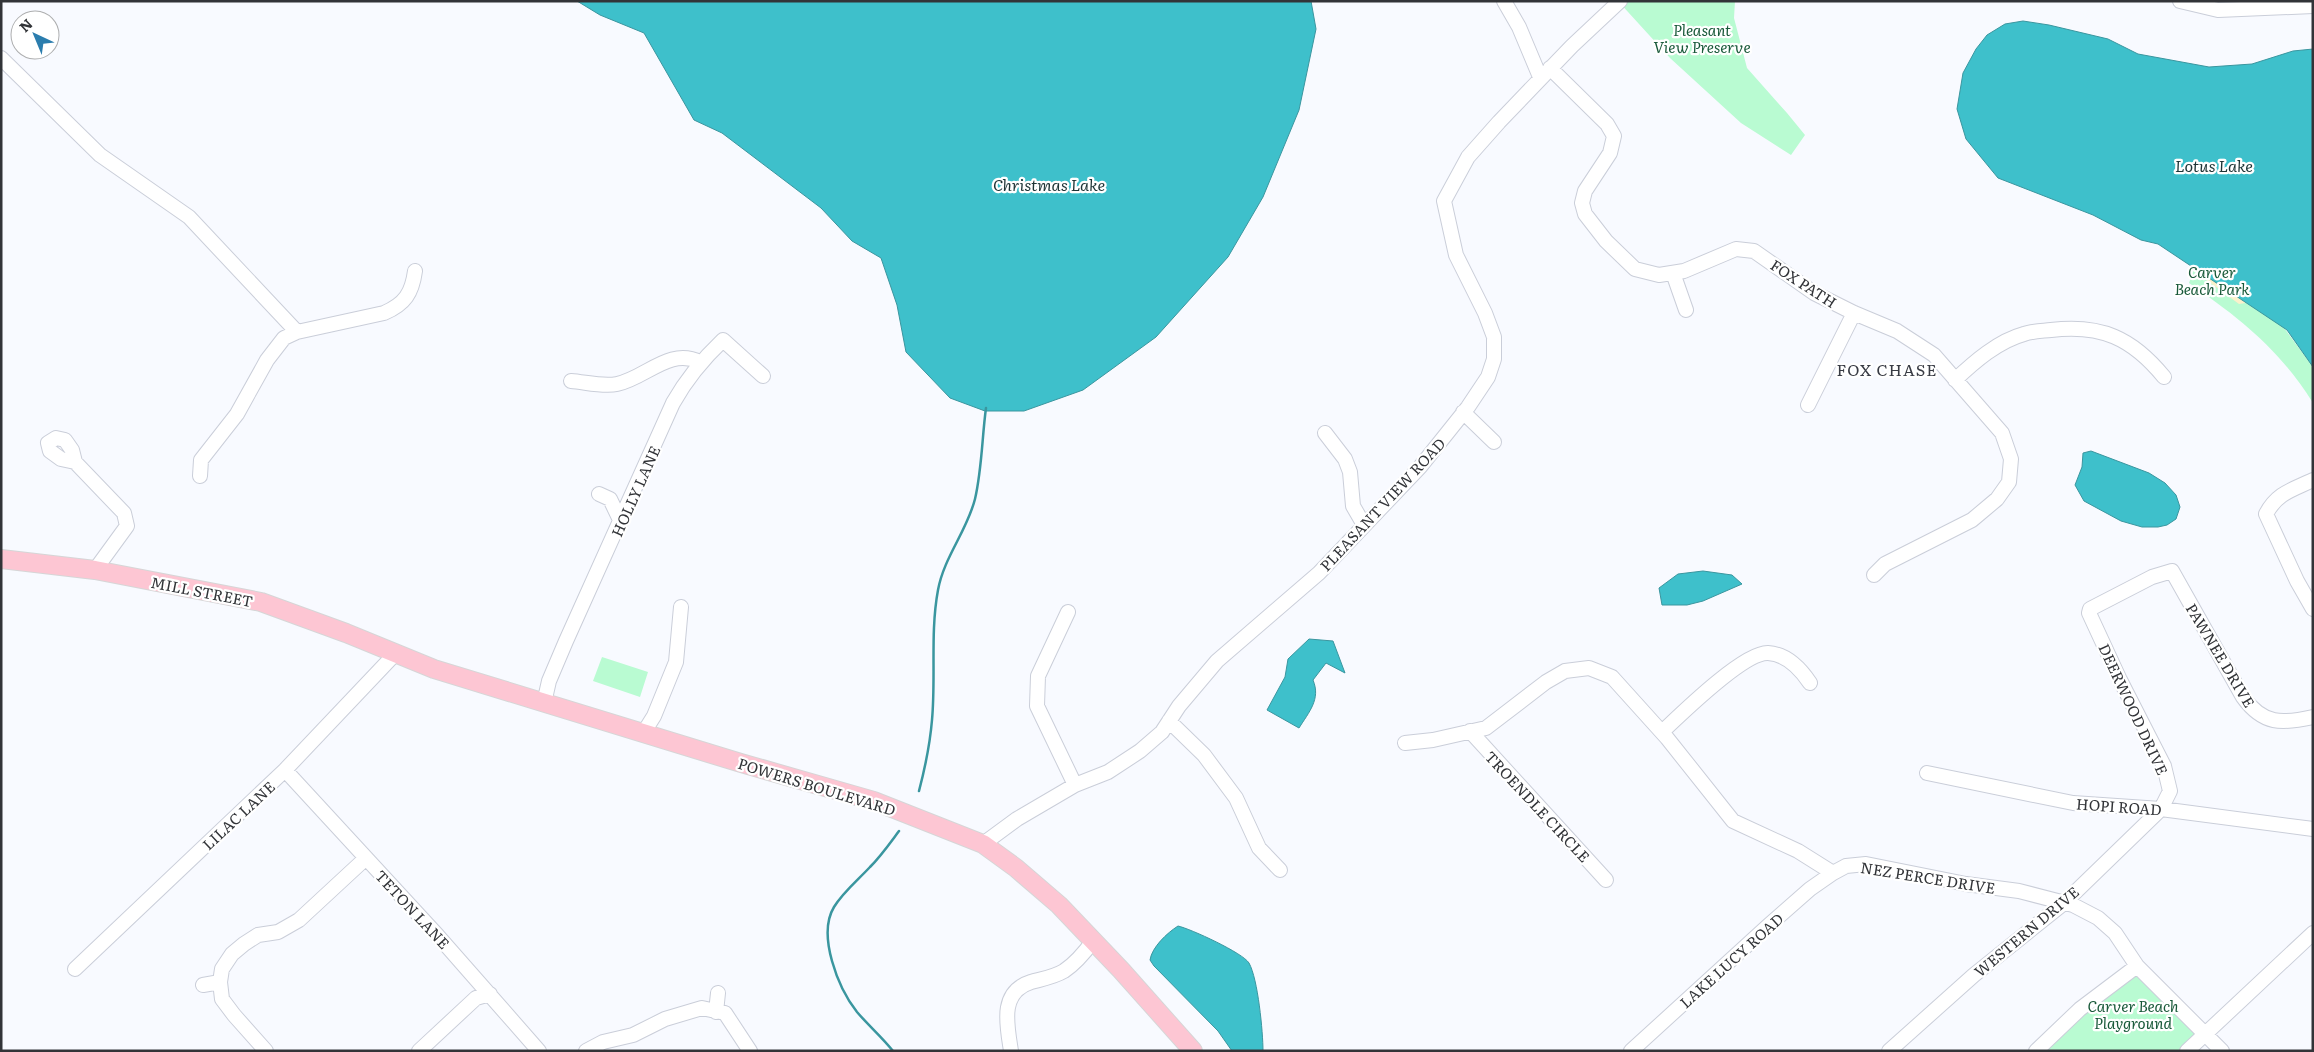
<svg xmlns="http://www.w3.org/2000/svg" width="2314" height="1052" viewBox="0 0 2314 1052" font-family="Literata,serif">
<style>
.green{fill:#b9fbd2}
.sand{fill:#fbf1cb}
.water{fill:#3ec0cb;stroke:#3a969f}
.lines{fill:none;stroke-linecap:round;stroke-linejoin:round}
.stream{stroke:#3a969f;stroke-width:2.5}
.minor-casing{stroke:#caced9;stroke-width:16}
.major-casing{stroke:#d6d6d7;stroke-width:20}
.minor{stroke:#fff;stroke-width:14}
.major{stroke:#fdc6d3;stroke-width:18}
.labels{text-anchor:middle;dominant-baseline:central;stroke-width:4.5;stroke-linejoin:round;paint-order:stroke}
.park-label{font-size:15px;font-style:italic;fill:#185939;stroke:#fff}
.street-label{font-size:15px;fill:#323438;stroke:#fff}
.water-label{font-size:16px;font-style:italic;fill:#1d3335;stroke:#fff}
.neighbourhood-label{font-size:16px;letter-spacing:1px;fill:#383b44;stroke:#fff}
</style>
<rect width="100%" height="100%" fill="#f8faff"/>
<path class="green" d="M1618,1h117l-1,17 13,50 40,45 18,22 -14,20 -50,-32 -71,-65z
M2197,260l82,61 34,46v36c-34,-54 -72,-84 -124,-120z
M602,657l46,15 -8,25 -47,-16z
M2137,966l68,68 -18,17h-151z"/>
<path class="sand" d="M2197,260l55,42 -13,2 -46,-34z"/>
<path class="water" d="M577,1h734l5,28 -17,81 -36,87 -35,60 -72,80 -73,53 -59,21h-39l-35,-13 -44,-46 -9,-47 -16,-47 -29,-17 -31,-33 -99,-75 -28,-13 -50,-87 -44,-18z
M2023,21l26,4 59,14 30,15 71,13 43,-3 41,-13 20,-2v318l-26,-37 -129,-86 -17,-4 -48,-25 -95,-37 -32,-39 -9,-30 6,-36 13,-24 11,-14 18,-11z
M2091,451l58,22 16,10 11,12 4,12 -4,12 -9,6 -9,2h-16l-21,-6 -37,-20 -9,-16 7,-18 1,-14z
M1703,571l29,4 10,9 -39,17 -16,4h-25l-3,-17 19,-14z
M1309,639l24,2 12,32 -19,-10 -13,17c8,19 -4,32 -14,48l-32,-18 18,-33 3,-18z
M1178,926c13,3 65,27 71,37 9,16 14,69 14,88h-31l-14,-20 -64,-65 -4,-6c2,-13 17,-27 28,-34z"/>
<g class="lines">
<path class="stream" d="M919,791c6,-23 11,-47 13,-71 4,-43 -2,-87 6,-130 6,-33 29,-59 37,-91 7,-30 7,-62 11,-91
M893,1051c-11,-14 -25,-26 -36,-39 -19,-24 -40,-77 -23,-105 9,-15 24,-27 36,-40 11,-11 20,-24 29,-36"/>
<g class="minor-casing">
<path id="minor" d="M1504,1l15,26 21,50
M2180,1l38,9 95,-4
M1,58l99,97 89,62 108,115
M1550,68l57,56 7,12 -4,17 -25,38 -3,12 3,11 21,27 29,28 24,6 25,-4 52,-22 18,2 60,42 40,20 43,18 37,24 68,78 9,26 -2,23 -12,17 -25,21 -87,44 -11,11
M1673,273l13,37
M1955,380c19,-18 43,-39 69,-46 8,-3 18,-3 27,-4 50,-6 81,8 113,47
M571,381c14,1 32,6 46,3 29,-6 52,-37 83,-22
M1808,405l46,-92
M1463,412l31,30
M1325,433l20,26 5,13 3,34 11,19
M75,462l-3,-12 -7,-10 -9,-2 -8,5 2,8 11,8 14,3 49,51 3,13 -32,44
M200,476l1,-16 36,-46 30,-54 17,-22 13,-6 87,-19c21,-9 28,-20 31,-42
M2313,480c-21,10 -36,13 -47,34l31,67 16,28
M599,494l11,5 11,23
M1068,612l-30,64 -1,30 38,79
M544,703l5,-22 17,-40 107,-238c14,-25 30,-44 50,-63l40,36
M1169,721l35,34 32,43 23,50 21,22
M1470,731l136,149
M644,732l10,-16 22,-54 5,-55
M1662,732c19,-18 82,-80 106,-79 19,1 32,15 42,30
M1405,743l28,-3 53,-12 60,-46 19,-11 24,-3 23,9 55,61 66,83 65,30 35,22 13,-7 20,-2 100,20 53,7 54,14 25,13 17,15 22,33 85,85
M285,770l153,166 101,115
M1927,773l146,30 88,6 152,20
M983,844l34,-25 58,-34 33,-13 32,-21 22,-19 17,-26 38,-45 102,-88 101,-106 48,-60 20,-30 6,-18v-22l-9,-24 -29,-58 -12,-54 24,-44 31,-35 73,-76 48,-45
M75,969l210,-199 110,-116
M203,985l17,-3
M716,1012l2,-19
M266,1051l-32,-36 -12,-16 -2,-17 2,-13 10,-15 12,-10 14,-9 20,-3 21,-12 67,-62
M419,1051l57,-53 14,-4
M586,1051l17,-9 30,-7 32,-16 37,-11 23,5 25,38
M1011,1051c-4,-26 -12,-59 20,-69 11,-3 23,-5 33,-11 12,-8 21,-19 29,-30
M1631,1051l137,-125 42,-37 23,-16
M1889,1051l85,-76 90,-72 97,-94 9,-18 -6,-25 -44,-86 -31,-67 1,-4 62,-32 20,-6 71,126c20,28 39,27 70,20
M2036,1051l44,-42 57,-43
M2187,1051l126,-118"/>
</g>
<g class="major-casing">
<path id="major" d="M1,559l94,11 166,32 85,31 88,36 307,94 133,38 109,43 33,24 43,37 62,65 72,81"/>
</g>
<use href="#minor" class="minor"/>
<use href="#major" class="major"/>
</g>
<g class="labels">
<g class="park-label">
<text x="1702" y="29">Pleasant<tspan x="1702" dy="17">View Preserve</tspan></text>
<text x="2212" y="271">Carver<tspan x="2212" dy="17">Beach Park</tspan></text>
<text x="2133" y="1005">Carver Beach<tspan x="2133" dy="17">Playground</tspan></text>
</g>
<g class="street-label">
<text transform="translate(1804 283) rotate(33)">FOX PATH</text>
<text transform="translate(635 491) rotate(-66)">HOLLY LANE</text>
<text transform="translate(1382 504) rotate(-47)">PLEASANT VIEW ROAD</text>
<text transform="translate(202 591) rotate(11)">MILL STREET</text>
<text transform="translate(2221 655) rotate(59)">PAWNEE DRIVE</text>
<text transform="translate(2134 709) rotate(65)">DEERWOOD DRIVE</text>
<text transform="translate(817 786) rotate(17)">POWERS BOULEVARD</text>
<text transform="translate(1538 806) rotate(47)">TROENDLE CIRCLE</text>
<text transform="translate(2119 806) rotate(4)">HOPI ROAD</text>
<text transform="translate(238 815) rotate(-43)">LILAC LANE</text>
<text transform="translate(1928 877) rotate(9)">NEZ PERCE DRIVE</text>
<text transform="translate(413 909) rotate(47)">TETON LANE</text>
<text transform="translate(2026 931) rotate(-40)">WESTERN DRIVE</text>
<text transform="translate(1731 960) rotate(-42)">LAKE LUCY ROAD</text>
</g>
<g class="water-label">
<text x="2214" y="165">Lotus Lake</text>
<text x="1049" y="184">Christmas Lake</text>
</g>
<g class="neighbourhood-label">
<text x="1887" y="369">FOX CHASE</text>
</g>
</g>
<rect width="2314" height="1052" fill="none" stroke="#323438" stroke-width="5"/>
<g transform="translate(35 35) rotate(316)"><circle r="24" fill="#ffffff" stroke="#adaeaf"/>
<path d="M0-4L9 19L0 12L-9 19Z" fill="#2b7dae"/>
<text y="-8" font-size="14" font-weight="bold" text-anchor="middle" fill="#323438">N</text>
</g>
</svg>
